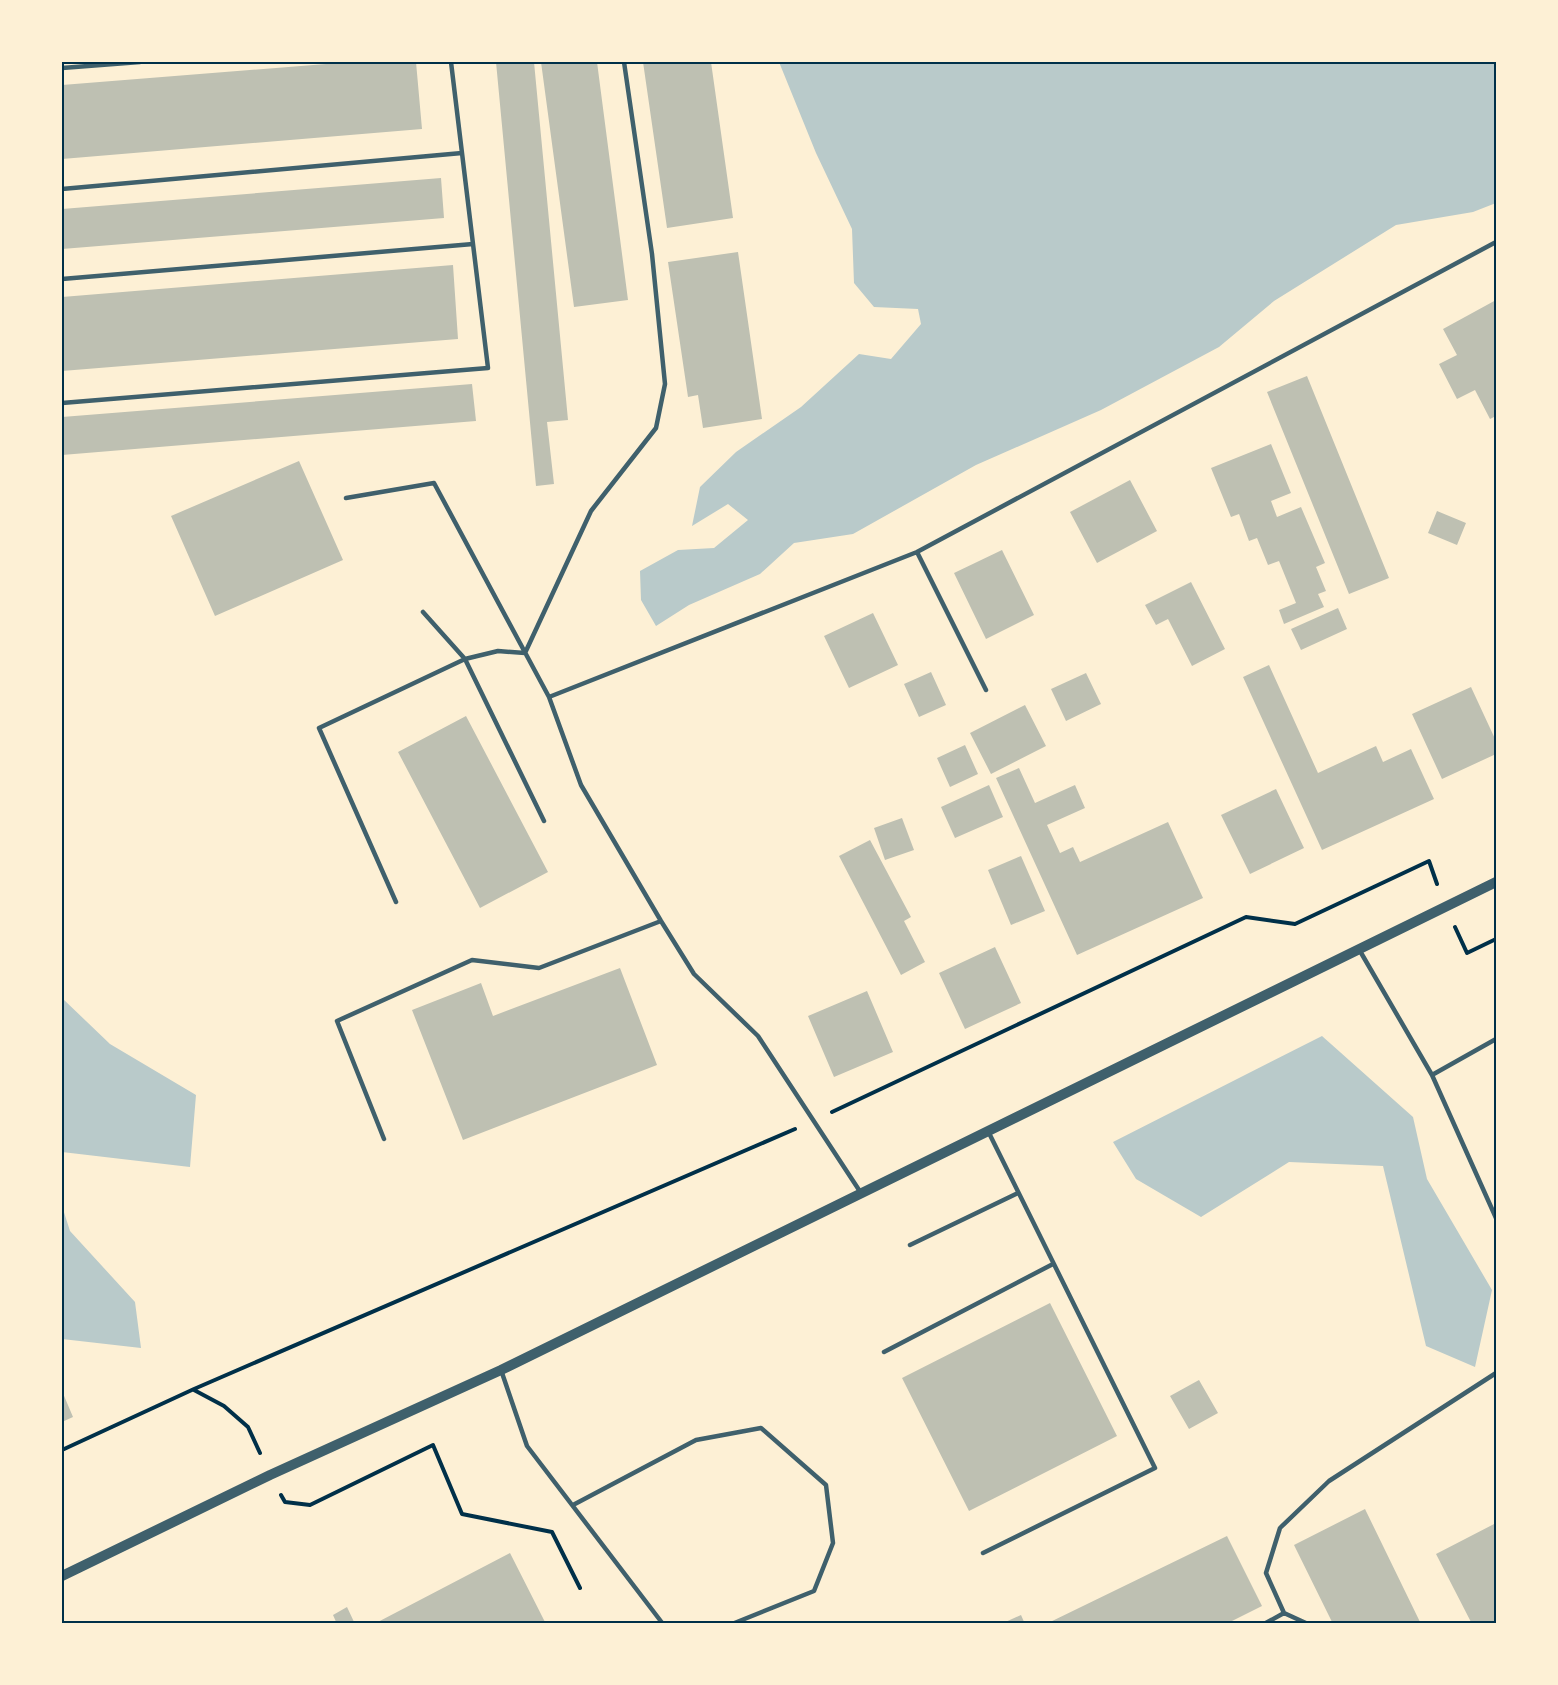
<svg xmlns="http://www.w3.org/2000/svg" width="1558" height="1685" viewBox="0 0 1558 1685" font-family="Manrope,sans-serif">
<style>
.green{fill:#b9caca}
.building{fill:#bec0b2}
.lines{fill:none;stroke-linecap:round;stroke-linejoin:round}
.path{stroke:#003049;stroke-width:4}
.service{stroke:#3f606c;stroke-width:4.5}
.tertiary{stroke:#3f606c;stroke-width:10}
.neatline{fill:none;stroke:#003049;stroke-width:2}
</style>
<rect width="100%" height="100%" fill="#fdf0d5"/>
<path class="green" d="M779,62h717v141l-23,9 -77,13 -122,76 -55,46 -118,63 -125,55 -123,69 -59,9 -34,31 -71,31 -33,21 -15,-26 -1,-29 38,-21 36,-2 34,-28 -20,-16 -36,22 8,-39 36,-35 65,-45 58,-53 32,5 30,-35 -3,-15 -44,-2 -20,-24 -2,-54 -36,-76z
M62,998l48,46 86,51 -6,72 -128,-15z
M1322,1036l91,81 14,62 65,111 -17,77 -49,-21 -43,-180 -94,-4 -88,55 -65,-38 -23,-37z
M62,1206l8,25 65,71 6,46 -79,-9z"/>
<path class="building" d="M351,62h65l6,67 -360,30v-74z
M496,62h38l34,358 -21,2 7,62 -18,2z
M541,62h56l31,238 -54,7z
M643,62h68l22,156 -66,10z
M441,178l3,40 -382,31v-40z
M738,252l24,167 -59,9 -5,-33 -10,2 -20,-135z
M453,265l5,74 -396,32v-74z
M1496,300v116l-6,3 -15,-29 -18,9 -18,-35 18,-9 -14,-26z
M1307,376l82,202 -40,16 -82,-202z
M472,384l4,37 -414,34v-38z
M1271,444l20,49 -20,8 6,16 24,-10 24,56 -9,4 10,24 -8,3 6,13 -40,17 -5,-14 17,-7 -17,-42 -11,4 -11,-27 -8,3 -10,-27 -8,3 -20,-49z
M299,461l44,99 -128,56 -44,-100z
M1130,480l27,51 -60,32 -27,-51z
M1437,511l29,12 -9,22 -29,-12z
M1002,550l32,65 -48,24 -32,-66z
M1191,582l34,67 -33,17 -24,-47 -12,6 -11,-20z
M1338,608l9,21 -46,21 -10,-21z
M873,613l25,52 -49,23 -25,-52z
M1269,665l49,108 58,-27 7,16 28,-13 23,50 -112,51 -79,-173z
M931,672l15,33 -27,12 -15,-33z
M1086,673l15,31 -35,17 -15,-32z
M1471,687l25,54v13l-54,25 -30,-65z
M1025,705l21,41 -55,28 -21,-41z
M466,716l82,156 -68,36 -82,-156z
M965,745l13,29 -28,13 -13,-29z
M1019,768l16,35 40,-18 10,23 -38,17 13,28 13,-6 7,15 88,-40 35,76 -126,57 -81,-177z
M989,785l14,32 -48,21 -14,-31z
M1276,789l28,59 -54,26 -29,-59z
M902,818l12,32 -29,10 -11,-32z
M870,840l41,77 -7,4 21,41 -24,13 -62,-119z
M1021,856l24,55 -34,14 -23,-55z
M995,947l26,56 -56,26 -26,-56z
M620,968l37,97 -194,75 -51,-130 69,-27 12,33z
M867,991l26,61 -59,25 -26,-61z
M1050,1303l67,133 -148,75 -67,-133z
M1199,1380l19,33 -29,16 -19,-33z
M62,1391l11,26 -11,5z
M1365,1509l56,115h-88l-39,-79z
M1496,1523v101h-24l-36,-70z
M1227,1536l35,70 -36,18h-180z
M510,1553l36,71h-172z
M347,1607l8,17h-18l-4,-9z
M1021,1615l4,9h-24z"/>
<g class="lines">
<path class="path" d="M1455,927l12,26 29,-14
M832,1112l414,-195 49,7 134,-63 8,23
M194,1390l30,16 24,21 12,26
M62,1450l132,-61 601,-260
M281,1495l4,7 25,3 123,-60 29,69 90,18 28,56"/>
<path class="service" d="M62,68l78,-6
M62,189l400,-36
M62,279l411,-35
M62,403l426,-35 -37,-306
M346,498l88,-15 115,214 32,88 80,136 33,53 64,62 103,157
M917,552l69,138
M423,612l42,47 79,162
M549,697l368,-145 579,-310
M396,902l-77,-174 146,-69 33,-8 27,2 66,-142 65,-83 9,-44 -13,-130 -28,-192
M1360,951l72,124 64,143
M1432,1075l64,-36
M384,1139l-47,-118 135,-61 67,8 122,-47
M910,1245l108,-52
M884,1352l169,-88
M501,1370l26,76 136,178
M573,1505l123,-65 65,-12 65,57 7,58 -19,48 -82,33
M983,1553l172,-85 -167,-337
M1264,1624l20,-11
M1308,1624l-24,-11 -18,-40 14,-45 49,-47 167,-108"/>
<path class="tertiary" d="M62,1576l208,-101 231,-105 995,-488"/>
</g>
<rect width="1558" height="1685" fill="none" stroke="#fdf0d5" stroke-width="126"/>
<rect x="63" y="63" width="1432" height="1559" class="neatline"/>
</svg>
